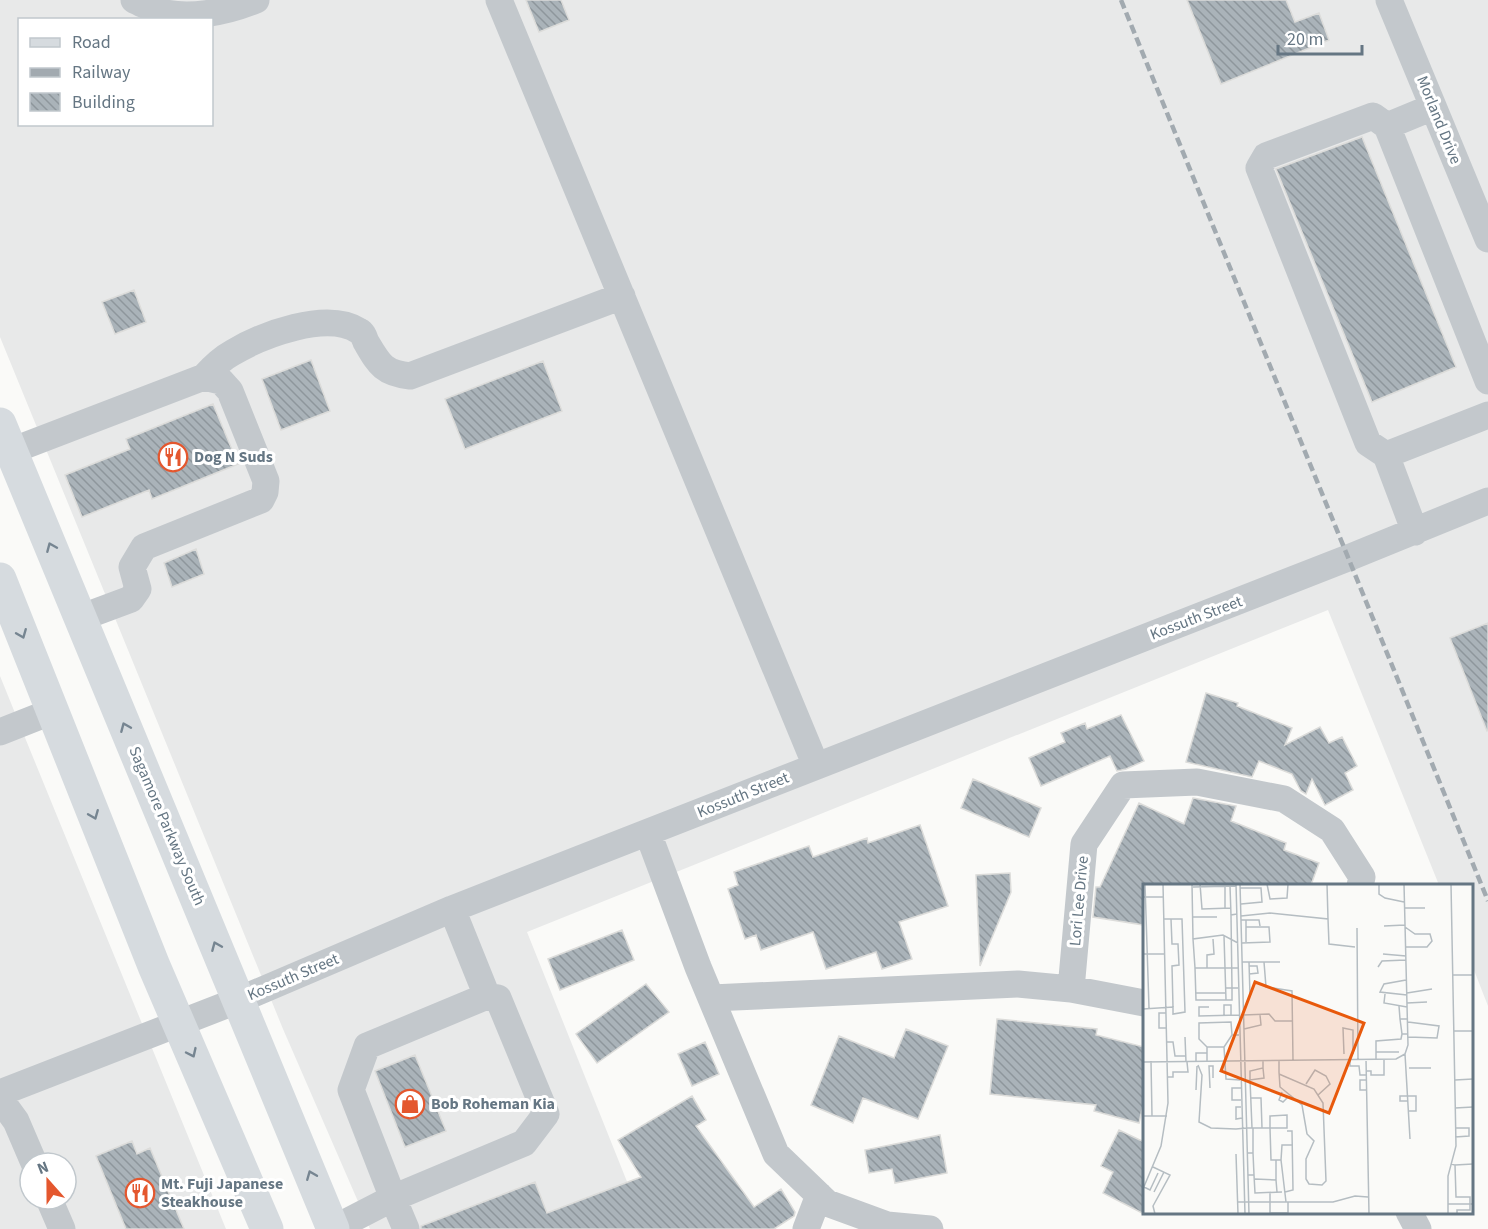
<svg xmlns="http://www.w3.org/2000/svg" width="1488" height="1229" viewBox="0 0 1488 1229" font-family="'Source Sans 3',sans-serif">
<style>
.built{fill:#e8e9e9;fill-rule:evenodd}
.building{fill:url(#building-back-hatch);stroke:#dcdcda;stroke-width:1.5}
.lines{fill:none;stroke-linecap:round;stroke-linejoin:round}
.minor{stroke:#c3c8cc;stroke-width:27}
.major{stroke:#d6dbdf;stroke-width:33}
.rail{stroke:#a2aab0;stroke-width:4.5;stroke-dasharray:9 4.5;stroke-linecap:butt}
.oneway{stroke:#768591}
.labels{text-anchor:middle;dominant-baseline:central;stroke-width:6;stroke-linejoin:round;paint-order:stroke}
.street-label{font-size:16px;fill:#657683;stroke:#fff}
.poi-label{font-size:16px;font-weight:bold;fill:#657683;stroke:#fff;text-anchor:start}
.inset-road{fill:none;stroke:#b5bdc2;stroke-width:1.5}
.view{fill:#e8590c;fill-opacity:0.15;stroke:#e8590c;stroke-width:3}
.inset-edge{fill:none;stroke:#657683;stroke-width:3}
</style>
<defs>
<pattern id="building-back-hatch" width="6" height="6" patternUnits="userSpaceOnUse" patternTransform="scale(1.5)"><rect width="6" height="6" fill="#aab3b9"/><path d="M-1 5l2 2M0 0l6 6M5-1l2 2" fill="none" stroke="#8e969c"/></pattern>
</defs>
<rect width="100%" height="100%" fill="#fafaf8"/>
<path class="built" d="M0,0h1488v1006l-16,-41v-79l-33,-1 -111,-275 -801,322 119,297h-276l-87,-200 -283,-692zM20,20h192v104h-192z
M0,676l28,69 198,484h-226zM30,1163h36v36h-36z"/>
<path class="building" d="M526,0h35l8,20 -30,12z
M1187,0h99l9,22 24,-9 10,27 -108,44z
M1362,137l94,230 -84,35 -96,-233z
M134,290l12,32 -31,12 -13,-32z
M311,360l19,51 -49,19 -19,-51z
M543,361l19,50 -97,38 -20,-50z
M213,404l25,60 -86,35 -3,-9 -67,27 -17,-42 65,-26 -4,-10z
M196,549l8,25 -32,13 -8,-24z
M1488,623v107l-1,1 -37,-93z
M1206,693l32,10 -1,3 55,22 -7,17 35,-18 9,16 13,-6 15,29 -12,7 8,17 -28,15 -13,-26 -6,15 -5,-3 -9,-17 -33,-13 -7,16 -66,-15z
M1121,715l23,46 -18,8 -9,2 -7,-15 -69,30 -12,-28 36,-16 -4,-9 24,-10 2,6z
M973,779l68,29 -12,29 -68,-29z
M1193,798l43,8 -5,15 55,22 -2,7 35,13 -8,22h-167v40l-51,-8 3,-30h4l39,-84 45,21z
M920,825l28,81 -49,16 13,37 -30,10 -6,-17 -50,17 -13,-37 -52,18 -5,-15 -11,4 -17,-50 10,-4 -4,-13 75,-26 4,11 54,-19 1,5z
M1010,873l1,19 -31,74 -4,-91z
M622,930l12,30 -74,30 -12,-31z
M646,984l23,28 -72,51 -21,-29z
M997,1019l100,10 -1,6 48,12v54l-5,22 -45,-12 2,-6 -106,-11z
M906,1029l42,17 -30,73 -55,-21 -10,25 -42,-18 28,-69 55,22z
M705,1042l14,32 -27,12 -14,-32z
M415,1055l31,76 -41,16 -30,-76z
M692,1096l14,24 -10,6 58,81 27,-18 14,23 -1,4 -20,13h-353v-3l114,-44 12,31 94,-36 -23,-37z
M1119,1130l25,12v72l-41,-21 10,-21 -12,-6z
M940,1135l7,38 -52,10 -3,-14 -23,4 -4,-23z
M132,1141l5,13 13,-6 34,81h-58l-30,-73z"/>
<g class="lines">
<path class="minor" d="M134,0c7,3 14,7 21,10 31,11 72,2 101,-10
M499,0l317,766
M1389,0l99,239
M1387,126l46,-19
M11,451l193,-74c8,-9 17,-18 28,-24 30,-18 95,-43 127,-22 4,2 5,6 7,11 13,22 17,31 44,34l212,-80
M1386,455l-18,-12 -109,-275 7,-12 107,-40 14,10 101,255
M1415,532l-29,-77 102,-40
M80,618l51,-19 7,-10 -6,-22 12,-20 117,-47 4,-8 1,-11 -36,-90 -9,-10 -17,-4
M0,732l53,-21
M648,833l50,134 78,187 51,49 60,22 43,4
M452,909l35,87 -120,50 -16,44 42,108 131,-55 22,-29 -48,-116 -11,-2
M1071,989l13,-145 39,-59 74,-3 87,17 48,31 30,47 -2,9
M712,998l306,-14 53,5 73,14
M0,1093l239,-93 213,-91 896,-351 140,-57
M0,1099l16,22 18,42
M49,1199l13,30
M1409,1212l9,17
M333,1229l60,-31 13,31
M806,1229l13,-34"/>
<path class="major" d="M0,424l333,805
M0,579l154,387 113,263"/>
<path class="rail" d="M1121,0l367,901"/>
</g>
<defs><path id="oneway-chevron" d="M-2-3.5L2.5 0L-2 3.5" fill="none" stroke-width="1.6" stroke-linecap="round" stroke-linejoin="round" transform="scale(1.5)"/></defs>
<g class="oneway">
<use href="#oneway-chevron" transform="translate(51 547) rotate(-113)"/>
<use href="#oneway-chevron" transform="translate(22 634) rotate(68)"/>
<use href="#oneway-chevron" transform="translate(125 727) rotate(-113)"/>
<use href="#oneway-chevron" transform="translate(94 815) rotate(68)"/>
<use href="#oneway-chevron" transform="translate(216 946) rotate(-113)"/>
<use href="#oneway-chevron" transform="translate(192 1053) rotate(65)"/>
<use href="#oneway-chevron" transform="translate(311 1175) rotate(-112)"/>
</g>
<defs>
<g id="restaurant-ring" transform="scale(1.5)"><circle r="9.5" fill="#fff" stroke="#e4572e" stroke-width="1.5"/><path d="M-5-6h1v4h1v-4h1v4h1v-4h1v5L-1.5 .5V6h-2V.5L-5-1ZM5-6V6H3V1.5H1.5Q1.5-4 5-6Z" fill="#e4572e"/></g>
<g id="shop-ring" transform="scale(1.5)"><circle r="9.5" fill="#fff" stroke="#e4572e" stroke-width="1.5"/><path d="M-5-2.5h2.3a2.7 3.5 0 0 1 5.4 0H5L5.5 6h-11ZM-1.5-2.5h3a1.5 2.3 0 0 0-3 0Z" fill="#e4572e"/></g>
</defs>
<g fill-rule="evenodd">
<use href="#restaurant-ring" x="173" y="457"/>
<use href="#shop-ring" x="410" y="1104"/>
<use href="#restaurant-ring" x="140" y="1193"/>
</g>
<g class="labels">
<g class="street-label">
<text transform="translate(1439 120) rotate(68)">Morland Drive</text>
<text transform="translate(1196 618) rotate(-21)">Kossuth Street</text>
<text transform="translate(743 795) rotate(-22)">Kossuth Street</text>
<text transform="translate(167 826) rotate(67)">Sagamore Parkway South</text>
<text transform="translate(1079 901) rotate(-85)">Lori Lee Drive</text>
<text transform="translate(293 977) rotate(-23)">Kossuth Street</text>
</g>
<g class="poi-label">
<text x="194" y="457">Dog N Suds</text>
<text x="431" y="1104">Bob Roheman Kia</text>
<text x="161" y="1184">Mt. Fuji Japanese<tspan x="161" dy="18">Steakhouse</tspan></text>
</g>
</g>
<g transform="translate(1143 884)">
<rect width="330" height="330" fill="#fafaf8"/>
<path class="inset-road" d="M2,0l4,124M49,0l1,55M57,0l2,25 29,-1M93,0l9,330M97,0l9,330M124,0l3,15 17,-1 1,-14M184,0l1,35M236,0v10l6,4 19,4M261,0l4,161 -3,9M87,2l1,29M50,3l43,-1M82,3v21M97,4h21l1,14 -21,2M0,13h20M261,24h21M98,32l29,-3 58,6 1,25 26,3M50,33h24M28,35l1,25h6l1,21 -7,1 1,41M98,36h18l1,6M103,36v22M241,42l21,-1M262,43l10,7h15l2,7 -5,6h-22M214,44l1,131M81,52l1,32h13M70,55l1,15 -7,1v13h-12l-2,-29 30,-4 15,8M99,59l28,-1 -1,-15h-23M0,70h22M240,70l23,2M99,78h38M106,78l1,34M121,78l2,25 26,4 1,69M106,82h8l1,7 -9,1M235,83l4,-6 24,-1M52,84l1,32h30M64,84h18l1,32h6v-12h6M310,91h20M263,96l-22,4 -4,8 27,3M83,104h6l-1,-73 6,-1M53,109h30M264,109l25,-4M242,110l-1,9 23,4M264,119l20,-1M256,122l1,13h7M66,123h-10v9l40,-1M0,125l30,-2v7l12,-2 -3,-93h-18M23,129h-7v15h8M81,131v-10h7v10M100,131l26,-1 6,7h17M257,135l2,15h6M265,138l31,4 -2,12 -29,-1M101,145l17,-4 -1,-10M311,147h19M89,151l-8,12 2,32 14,1M42,153l1,25M24,158h6l2,14h11M64,163l-8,-8v-16l32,-1 1,13h7M233,168h23M201,170l-1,-26 10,2v24M262,170l5,85M223,175l3,155M233,175v-18l25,-2 1,-5M207,176v6h9l1,9h7M8,177l1,55M53,177v-8h11M64,177v-14h17M120,177v7l-13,3v9l14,-2 -1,-10M136,177v11l1,15 22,18 5,29 7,7 -8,18v20l3,5 13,1 4,-4 -3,-78 -9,-14 -35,-15M0,178l253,-3 9,-5M55,181l4,10 -3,47 12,6 25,1 10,-1h41v-13l-17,1v12l1,32h10l5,42M266,184h22M224,187h4v4h13v-16M25,193h5v-5h15l-1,-10M312,196l18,-1M102,197l5,-1 2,48M163,200l9,-14 11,6 4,8 -12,11M67,204l-1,-22h4v12M98,204h-9v12h9M53,206l1,-24M223,206h-6v-10h7M139,208l-3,8 4,2 5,-5M108,214h10l1,30M265,217h-8v-5h16v15h-7M98,223h-5v12l6,-1M312,224l18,-1M0,232h24M312,244h14v8l-14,1M104,269h6v-25M110,269l1,22M93,270l2,60M133,276v20M138,276l1,-15h11M308,280l4,1 1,32h14v13h-13v4M312,281l18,-1M10,283l17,8 -17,31 2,8M105,291h6l1,18 27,-1M112,295l21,1 1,12M1,303l6,3 8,-17M0,305l18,-43 7,-43 -5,-219M11,308l10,-20M142,308l8,-2 -1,-59h-5M127,309v20h18v-11M95,318h95l22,-6 13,1M305,320h25M305,330v-38l8,-30 -5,-262"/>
<path class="view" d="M112,98l109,41 -35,90 -108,-42z"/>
<rect width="330" height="330" class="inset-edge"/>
</g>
<rect x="18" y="18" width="195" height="108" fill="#ffffff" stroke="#c1c8cd" stroke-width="1.5"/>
<rect x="30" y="38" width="30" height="9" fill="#d6dbdf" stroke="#c1c8cd" stroke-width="1.5"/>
<text x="72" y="48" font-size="18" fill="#657683">Road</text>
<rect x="30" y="68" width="30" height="9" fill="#a2aab0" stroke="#c1c8cd" stroke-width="1.5"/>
<text x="72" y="78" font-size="18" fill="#657683">Railway</text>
<rect x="30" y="93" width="30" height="18" fill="url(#building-back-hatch)" stroke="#c1c8cd" stroke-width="1.5"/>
<text x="72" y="108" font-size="18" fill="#657683">Building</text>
<g transform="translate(48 1181) rotate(339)"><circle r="28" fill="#ffffff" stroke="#c1c8cd" stroke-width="1.5"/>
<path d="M0-4.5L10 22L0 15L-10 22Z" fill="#e4572e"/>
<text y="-9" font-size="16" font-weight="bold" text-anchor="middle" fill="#657683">N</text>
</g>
<path d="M1278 45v9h84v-9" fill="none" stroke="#657683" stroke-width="3"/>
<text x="1287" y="45" font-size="18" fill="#657683" stroke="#ffffff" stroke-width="4.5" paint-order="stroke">20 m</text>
</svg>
